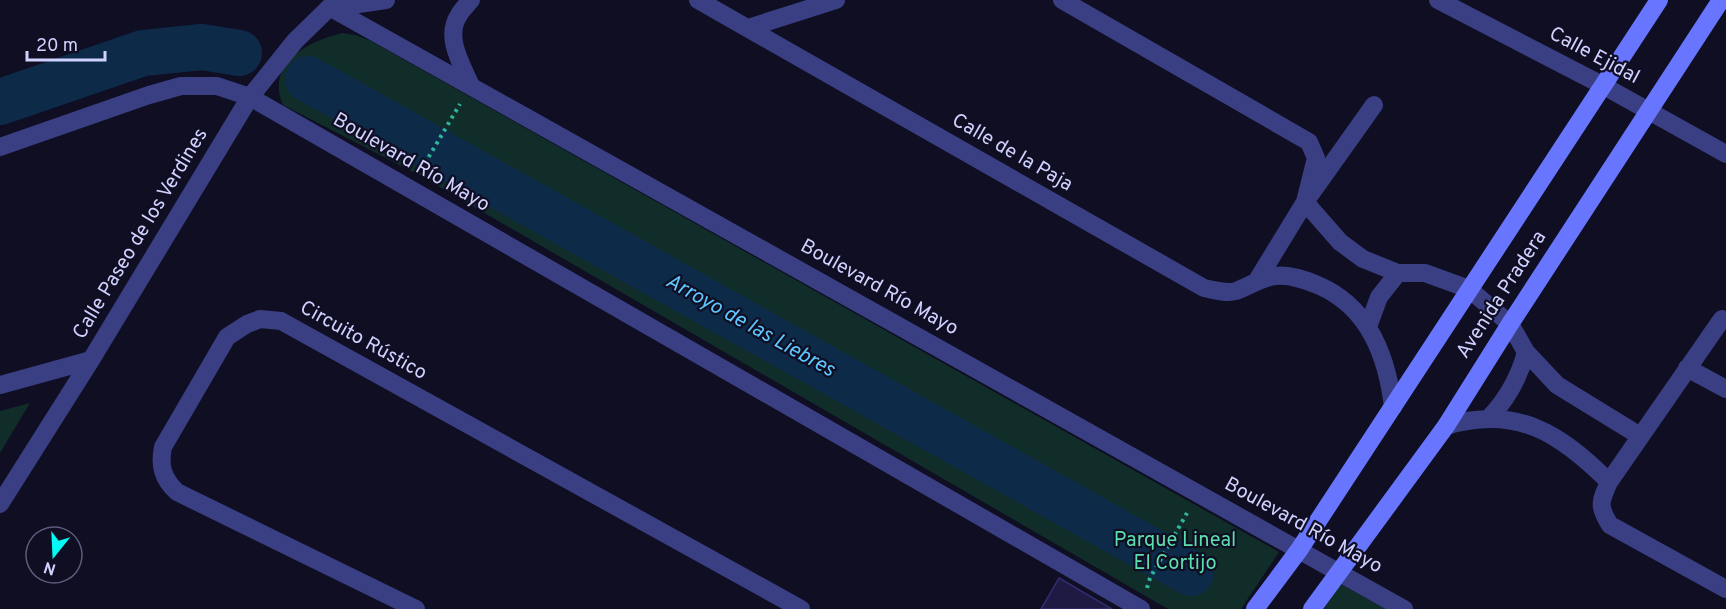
<svg xmlns="http://www.w3.org/2000/svg" width="1726" height="609" viewBox="0 0 1726 609" font-family="Overpass,sans-serif">
<style>
.green{fill:#112d29}
.lines{fill:none;stroke-linecap:round;stroke-linejoin:round}
.river{stroke:#0d2b49;stroke-width:46}
.building{fill:#1e1a44;stroke:#322c70;stroke-width:1.5}
.path{stroke:#2fb59d;stroke-width:4;stroke-dasharray:3 4.5;stroke-linecap:butt}
.street{stroke:#393f82;stroke-width:18}
.secondary{stroke:#6876ff;stroke-width:18}
.labels{text-anchor:middle;dominant-baseline:central;stroke-width:4.5;stroke-linejoin:round;paint-order:stroke}
.street-label{font-size:20px;fill:#d1d1ff;stroke:#0f0e23}
.park-label{font-size:20px;fill:#5cdfaf;stroke:#0f0e23}
.water-label{font-size:21px;font-style:italic;fill:#5fc7fe;stroke:#0f0e23}
</style>
<rect width="100%" height="100%" fill="#0f0e23"/>
<path class="green" d="M342,33l13,2 14,5 910,512 -38,57h-73l-749,-434 -136,-70c-18,-41 25,-64 59,-72z
M30,403l-30,50v-42z
M1340,584l46,25h-62z"/>
<g class="lines">
<path class="river" d="M308,79l883,494
M0,102l143,-49 59,-6 37,6"/>
</g>
<path class="building" d="M1059,578l53,31h-71z"/>
<g class="lines">
<path class="path" d="M421,170l39,-66
M1147,588l3,-10 37,-65"/>
<path class="street" d="M471,0c-4,5 -9,9 -12,15 -15,22 3,50 12,71
M698,0l506,288c10,2 22,6 32,3 14,-5 24,-13 39,-15 15,-2 31,4 45,10 49,22 67,70 73,121
M1062,0l247,142 7,16 -11,44 35,40 23,17 35,14h27l44,16 41,35 16,28 31,33 83,51
M1438,0l164,85 124,69
M331,8l1073,601
M331,8l55,-8
M748,28l88,-28
M0,147l149,-52 32,-9h36l33,11 891,512
M1258,279l47,-77 69,-97
M1722,319l-113,163c-9,20 -11,24 1,43l116,64
M1368,327l11,-30 19,-24
M1687,368l39,21
M0,385l91,-25
M1489,418c19,-20 30,-40 37,-66
M1446,426c71,-21 114,7 163,56
M0,504l91,-144 159,-263 45,-56 42,-41
M416,609l-239,-117c-14,-13 -18,-26 -14,-45l64,-110 20,-13 13,-5 21,2 520,288"/>
<path class="secondary" d="M1255,609l44,-59 360,-550
M1312,609l134,-183 64,-102 211,-324"/>
</g>
<g class="labels">
<g class="street-label">
<text transform="translate(1594 56) rotate(28)">Calle Ejidal</text>
<text transform="translate(1012 153) rotate(30)">Calle de la Paja</text>
<text transform="translate(411 163) rotate(30)">Boulevard Río Mayo</text>
<text transform="translate(141 234) rotate(-59)">Calle Paseo de los Verdines</text>
<text transform="translate(879 288) rotate(29)">Boulevard Río Mayo</text>
<text transform="translate(1502 295) rotate(-57)">Avenida Pradera</text>
<text transform="translate(363 341) rotate(29)">Circuito Rústico</text>
<text transform="translate(1303 526) rotate(29)">Boulevard Río Mayo</text>
</g>
<g class="park-label">
<text x="1175" y="541">Parque Lineal<tspan x="1175" dy="23">El Cortijo</tspan></text>
</g>
<g class="water-label">
<text transform="translate(750 326) rotate(29)">Arroyo de las Liebres</text>
</g>
</g>
<g transform="translate(54 555) rotate(198)"><circle r="28" fill="#0f0e23" stroke="#5d5c7b" stroke-width="1.5"/>
<path d="M0-4.5L10 22L0 15L-10 22Z" fill="#01fbf7"/>
<text y="-9" font-size="16" font-weight="bold" text-anchor="middle" fill="#d1d1ff">N</text>
</g>
<path d="M27 51v9h78v-9" fill="none" stroke="#d1d1ff" stroke-width="3"/>
<text x="36" y="51" font-size="18" fill="#d1d1ff" stroke="#0f0e23" stroke-width="4.5" paint-order="stroke">20 m</text>
</svg>
